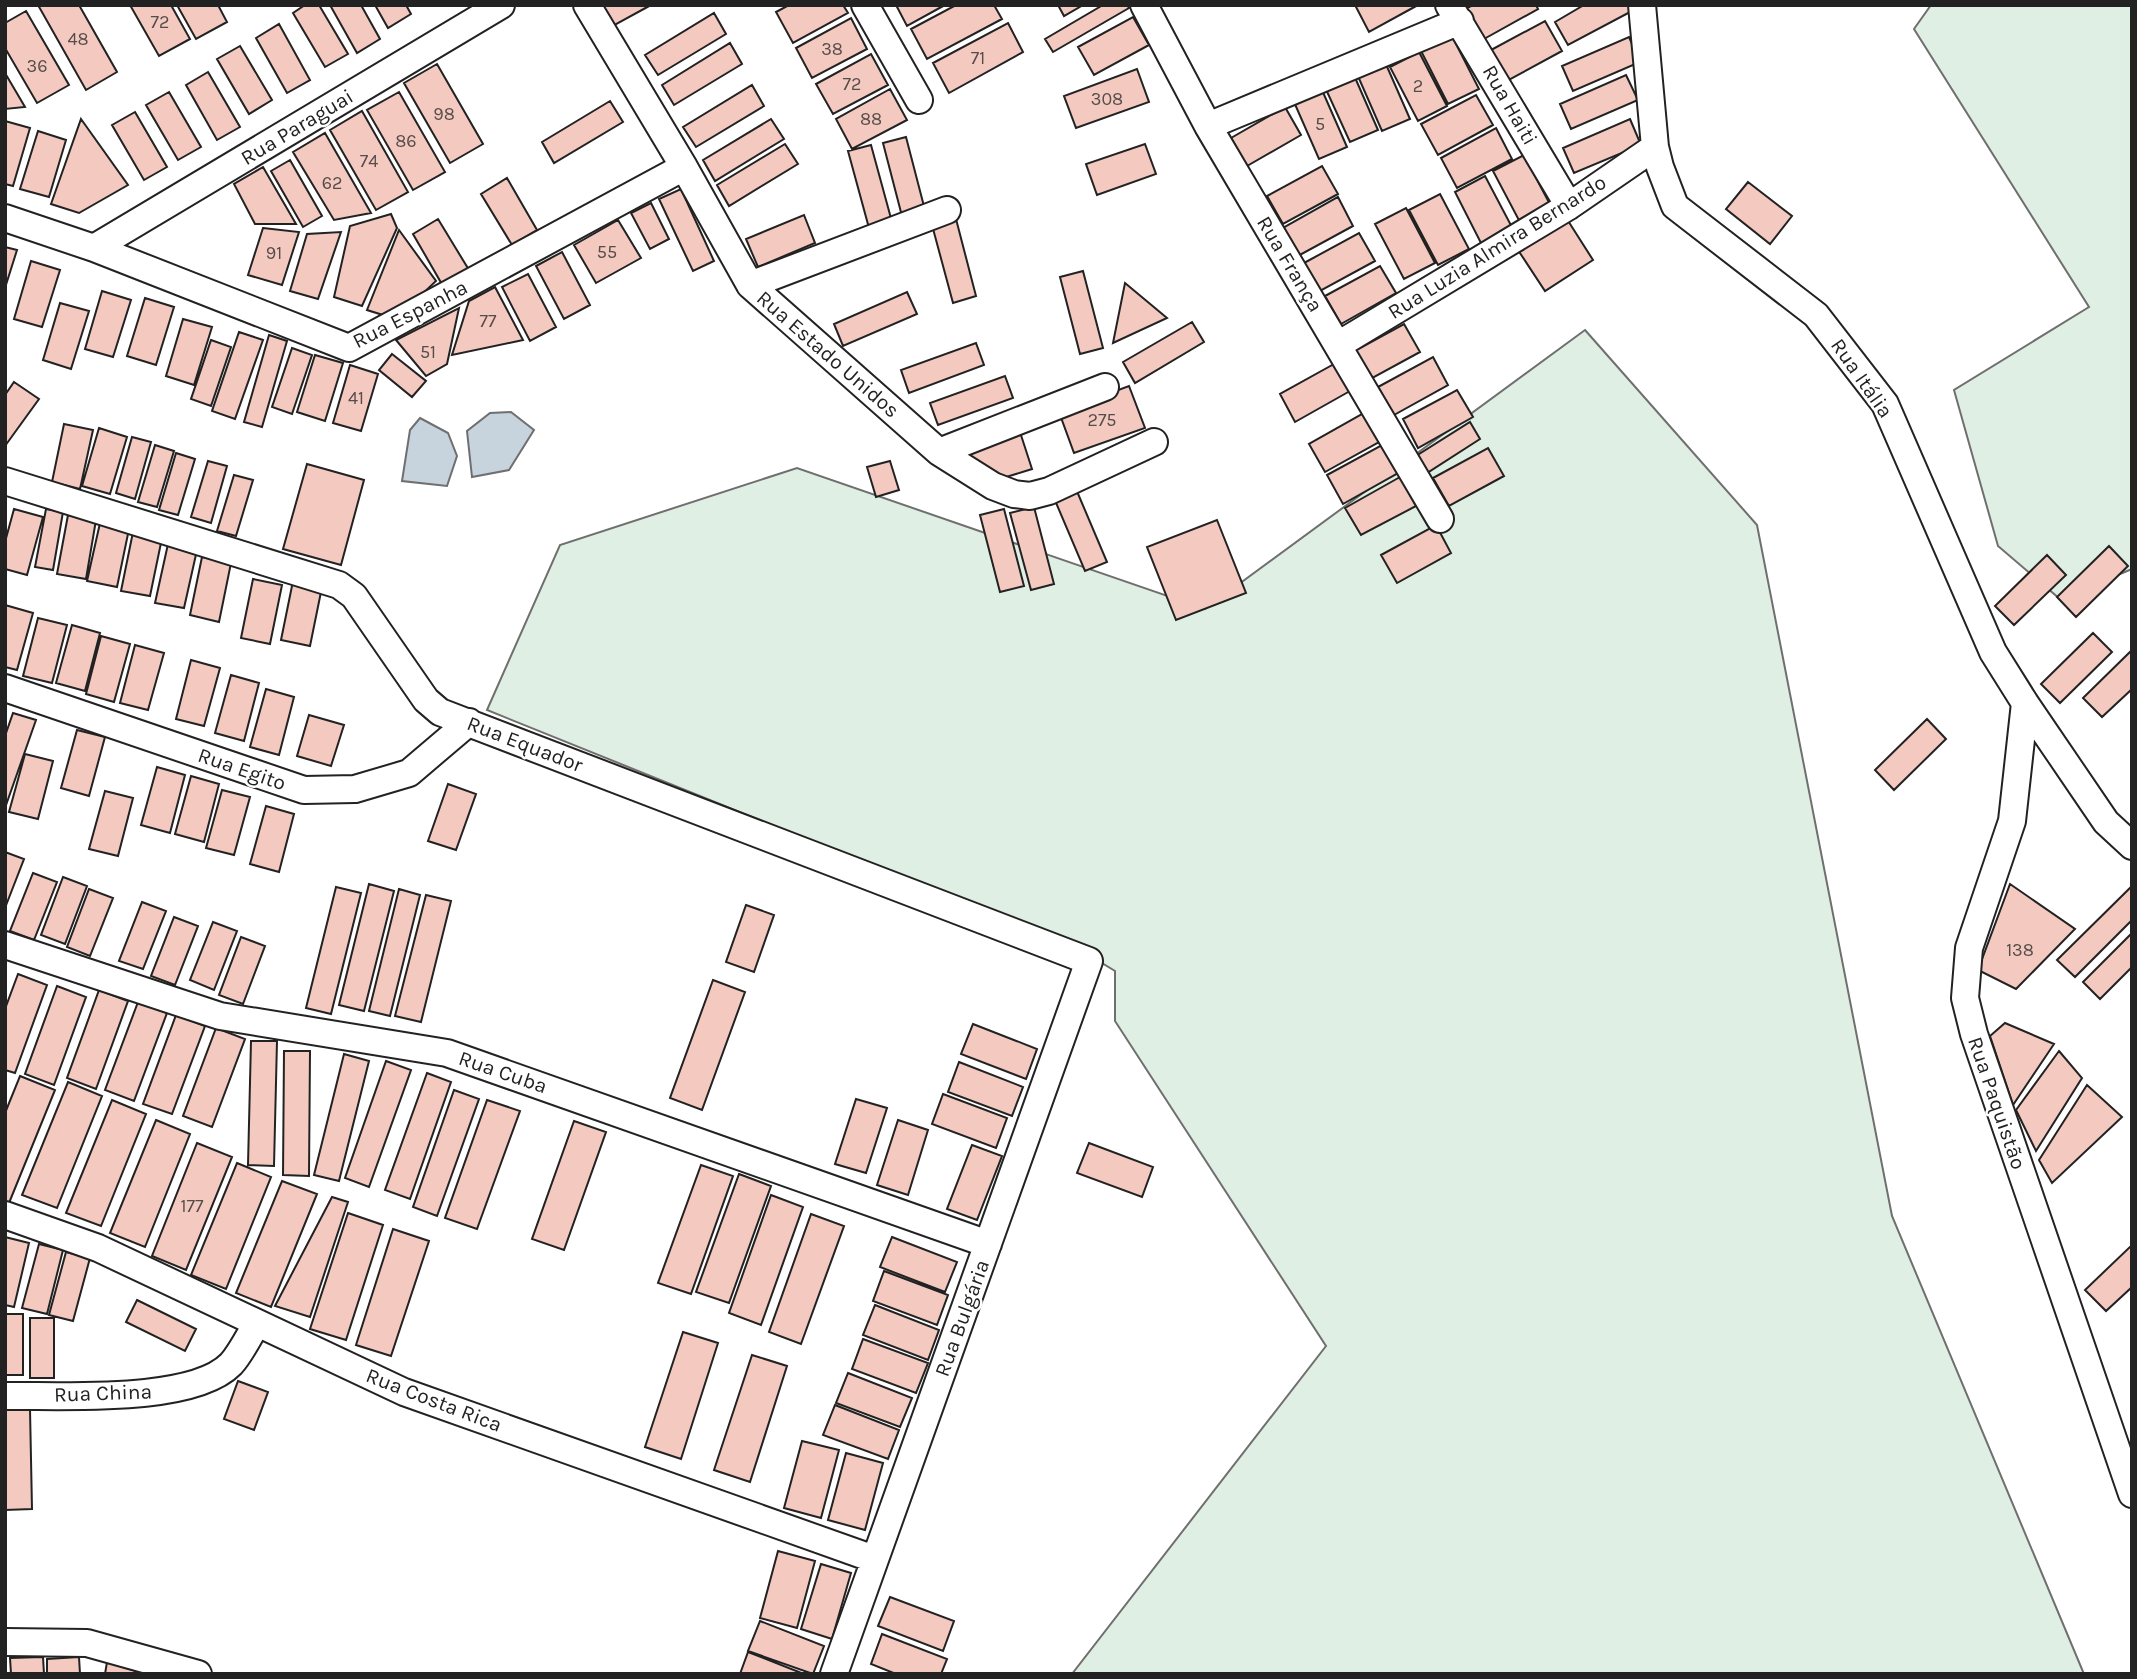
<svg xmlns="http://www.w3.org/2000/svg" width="2137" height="1679" viewBox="0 0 2137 1679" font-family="Karla,sans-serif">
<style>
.green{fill:#e0efe3;stroke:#6f6f6f;stroke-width:2}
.water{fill:#c7d3dd;stroke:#6f6f6f;stroke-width:2}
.building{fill:#f3c9c0;stroke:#222;stroke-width:2}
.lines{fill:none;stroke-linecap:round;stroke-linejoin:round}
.minor-casing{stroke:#222;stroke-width:30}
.minor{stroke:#fff;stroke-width:26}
.labels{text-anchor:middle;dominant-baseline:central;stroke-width:5;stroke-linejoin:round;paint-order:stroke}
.number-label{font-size:18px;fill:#564c4a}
.street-label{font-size:21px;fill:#222;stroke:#fff}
</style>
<rect width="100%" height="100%" fill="#fff"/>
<path class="green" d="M1931,5h201v564l-72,30 -62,-53 -44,-156 135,-83 -175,-278z
M1585,330l172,195 135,691 192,458h-1012l254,-328 -211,-325v-50l-38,-23 -590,-238 73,-165 237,-77 408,141z"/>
<path class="water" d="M511,412l23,18 -25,40 -37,7 -5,-46 23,-18z
M420,418l28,15 9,23 -10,30 -45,-5 8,-51z"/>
<path class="building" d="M38,5h41l38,67 -31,18z
M130,5h41l19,34 -31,17z
M177,5h41l9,17 -31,17z
M305,5h14l29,49 -23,13 -32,-54z
M330,5h31l19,34 -23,14z
M375,5h31l5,9 -23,14z
M599,5h52l-40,22z
M789,5h54l5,8 -55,30 -17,-31z
M896,5h49l-38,21z
M956,5h38l8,14 -75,40 -16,-30z
M1058,5h25l-19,11z
M1103,5h24l2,3 -76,44 -8,-13z
M1355,5h63l-49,27z
M1473,5h63l2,4 -54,30 -17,-31z
M1584,5h45l3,6 -64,34 -13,-23z
M26,11l43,74 -32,18 -32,-55v-25z
M714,13l12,21 -68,41 -13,-20z
M1133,17l16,28 -55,30 -16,-28z
M851,18l16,31 -55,29 -16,-30z
M1545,21l17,30 -55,30 -16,-31z
M1008,23l15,29 -74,41 -16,-30z
M279,24l31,56 -23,13 -31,-55z
M1451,34l28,55 -31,15 -28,-55z
M1629,37l11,25 -67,29 -11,-25z
M730,43l12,21 -68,41 -12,-20z
M240,46l32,54 -23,14 -32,-55z
M1419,52l28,54 -29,15 -28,-54z
M871,54l17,31 -55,29 -17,-30z
M1385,62l25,57 -28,12 -25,-57z
M437,64l46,80 -33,19 -46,-80z
M1137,69l12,33 -73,26 -12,-32z
M208,72l32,55 -23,13 -31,-55z
M5,73l20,34 -20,2z
M1353,73l25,57 -28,12 -26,-57z
M1626,75l12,25 -67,29 -11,-25z
M752,85l12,21 -68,41 -13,-20z
M890,89l17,31 -55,29 -16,-30z
M1322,90l25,57 -28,12 -25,-57z
M169,92l32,55 -23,13 -32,-55z
M399,92l46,80 -32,18 -46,-80z
M1476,95l17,30 -55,30 -17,-31z
M610,101l13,21 -69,41 -12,-21z
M1285,107l16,28 -54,31 -16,-28z
M362,111l46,81 -32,18 -46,-80z
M135,112l32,55 -23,13 -32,-55z
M81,119l47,66 -49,28 -28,-9z
M771,119l13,20 -69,42 -12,-21z
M1630,119l11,26 -67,28 -11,-25z
M5,121l25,7 -17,58 -8,-2z
M1496,128l16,31 -55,29 -16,-30z
M38,131l28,9 -17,57 -29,-8z
M325,133l46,80 -37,7 -41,-68z
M906,137l20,77 -23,6 -20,-77z
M785,144l13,20 -69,42 -12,-21z
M1145,144l11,30 -59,21 -11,-31z
M871,145l21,77 -23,6 -21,-77z
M1524,155l29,55 -31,16 -29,-55z
M290,160l32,56 -19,11 -32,-56z
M1322,166l16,28 -55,30 -16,-28z
M263,167l33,57h-41l-21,-40z
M1485,176l29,55 -31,16 -28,-55z
M507,178l30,52 -25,15 -31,-51z
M1748,182l44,34 -22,28 -44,-35z
M681,189l33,72 -21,10 -34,-72z
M1440,194l29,55 -31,16 -29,-55z
M1338,197l15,29 -55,30 -15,-28z
M651,203l18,36 -19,10 -19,-36z
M1406,208l29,55 -31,16 -29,-55z
M391,214l6,14 -35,78 -28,-9 16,-71z
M804,215l11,28 -57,24 -12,-28z
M1565,216l28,44 -48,31 -29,-44z
M438,219l31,51 -26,16 -30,-52z
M956,219l20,77 -23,7 -21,-78z
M618,220l23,38 -45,25 -22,-38z
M263,228l36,4 -17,53 -34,-10z
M399,230l37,51 -40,38 -29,-9z
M341,232l-23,67 -28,-8 17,-57z
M1359,233l16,28 -55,30 -16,-28z
M5,247l12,3 -12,38z
M562,252l28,53 -26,14 -28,-53z
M31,261l29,9 -18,57 -28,-8z
M1380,266l16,27 -55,31 -16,-28z
M1083,271l20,77 -23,6 -20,-77z
M528,274l28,53 -26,14 -28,-54z
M1125,283l42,35 -54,25z
M495,287l28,53 -71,15 17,-54z
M102,291l29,9 -18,57 -28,-8z
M907,292l10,22 -74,32 -9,-22z
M145,298l29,9 -18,58 -29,-9z
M60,303l29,8 -18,58 -28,-9z
M459,308l-12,56 -21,12 -30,-36z
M183,319l29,8 -18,58 -28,-9z
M1192,322l12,20 -69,41 -12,-21z
M1404,324l16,28 -55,30 -16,-28z
M239,332l24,8 -28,79 -23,-8z
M269,335l18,6 -25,86 -18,-5z
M211,340l20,7 -20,59 -20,-7z
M976,343l8,22 -75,28 -8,-23z
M292,348l20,7 -20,59 -20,-7z
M392,354l34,27 -14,16 -33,-27z
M315,355l28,8 -18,58 -28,-9z
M1433,357l15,28 -54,30 -16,-28z
M1334,364l16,27 -55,31 -15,-28z
M350,365l28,9 -17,57 -28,-8z
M1005,376l8,22 -75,27 -8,-22z
M14,382l25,17 -34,47v-51z
M1129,386l16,42 -71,25 -15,-41z
M1457,390l16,27 -55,31 -15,-29z
M1364,413l15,29 -54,30 -16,-28z
M1470,422l10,17 -53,34 -11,-17z
M64,424l29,6 -13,59 -28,-7z
M99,428l28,9 -17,57 -28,-8z
M1020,432l12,37 -29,9 -46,-25z
M132,437l19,5 -16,57 -19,-6z
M155,445l19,6 -17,56 -19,-5z
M1382,445l16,28 -55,31 -16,-29z
M1488,448l16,28 -55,30 -16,-28z
M176,453l19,6 -17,56 -19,-5z
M208,461l19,5 -16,57 -20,-6z
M890,461l9,29 -23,7 -9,-30z
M307,464l57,16 -23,85 -58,-16z
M234,475l19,5 -17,56 -19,-5z
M1400,477l16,29 -55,29 -16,-27z
M1076,489l31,73 -22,9 -31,-73z
M1034,507l20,77 -23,6 -21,-77z
M14,509l29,8 -16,58 -22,-6v-27z
M46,509l17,3 -10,58 -18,-3z
M1004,509l20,77 -24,6 -20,-77z
M68,515l28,5 -10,59 -29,-5z
M1217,520l29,73 -70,27 -29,-73z
M100,523l29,6 -12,58 -30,-6z
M1436,525l15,28 -54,30 -16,-28z
M133,532l29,6 -12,58 -29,-5z
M168,544l29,6 -13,58 -29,-5z
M2109,546l19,20 -52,51 -19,-20z
M2047,555l19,20 -52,50 -19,-19z
M202,557l29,6 -12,59 -29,-7z
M253,579l29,6 -12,59 -29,-6z
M293,581l29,6 -12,59 -29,-6z
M5,605l28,8 -16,57 -12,-3z
M38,618l29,7 -15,58 -29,-7z
M72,625l28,8 -15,58 -29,-8z
M2093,633l19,19 -52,51 -19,-19z
M101,636l29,8 -16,58 -28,-8z
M135,645l29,8 -16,57 -28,-7z
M2132,650v39l-30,28 -19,-19z
M191,660l29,8 -16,58 -28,-7z
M231,675l28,8 -15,58 -29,-8z
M266,689l28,8 -15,58 -29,-8z
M13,713l23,7 -31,88v-72z
M309,715l35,10 -13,41 -34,-10z
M1927,719l19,20 -52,51 -19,-20z
M77,730l28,7 -16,59 -28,-8z
M25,754l28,7 -15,58 -29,-7z
M157,767l28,8 -15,58 -29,-8z
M191,776l28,8 -15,58 -29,-8z
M448,784l28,10 -20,56 -28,-9z
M222,790l28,7 -16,58 -28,-7z
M105,791l28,7 -15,58 -29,-7z
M266,806l28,8 -15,58 -29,-8z
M5,852l19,7 -19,49z
M33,873l24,9 -23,58 -24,-9z
M63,877l24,9 -22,58 -24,-9z
M369,884l25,7 -30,120 -25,-6z
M2010,884l65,45 -59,60 -38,-19z
M2132,886v34l-57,57 -18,-17z
M336,887l25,6 -30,121 -25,-6z
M89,889l24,9 -23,58 -23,-9z
M399,889l21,6 -30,121 -21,-5z
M426,895l25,6 -30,121 -26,-6z
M142,902l24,9 -23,58 -24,-8z
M746,905l28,10 -20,57 -28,-10z
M174,917l24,9 -23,59 -24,-9z
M213,922l24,9 -23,59 -24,-10z
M2132,933v34l-32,32 -17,-17z
M241,937l24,9 -22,58 -24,-9z
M18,974l29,11 -32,88 -10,-3v-61z
M713,980l32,12 -43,118 -32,-12z
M57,986l29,11 -32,88 -29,-11z
M99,990l29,11 -32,88 -29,-11z
M138,1002l29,11 -33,88 -29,-11z
M176,1015l29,11 -33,88 -29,-10z
M2005,1023l49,21 -41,61 -23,-69z
M973,1024l64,25 -11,30 -65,-25z
M216,1028l29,11 -33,88 -29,-11z
M251,1041h26l-3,125 -26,-1z
M284,1051h26l-1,125 -26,-1z
M2059,1051l23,27 -46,73 -20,-41z
M344,1054l25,7 -30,120 -25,-6z
M386,1061l25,9 -42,117 -24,-9z
M959,1062l64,25 -11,29 -64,-24z
M427,1073l24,9 -41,117 -25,-9z
M20,1076l35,14 -46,113 -4,-2v-88z
M68,1082l34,14 -45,112 -35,-13z
M2087,1085l35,32 -70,66 -13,-23z
M454,1090l25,9 -42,117 -24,-9z
M943,1094l64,24 -11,30 -64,-24z
M856,1099l31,9 -21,65 -31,-9z
M112,1100l34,14 -45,112 -35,-13z
M487,1100l33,11 -43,118 -32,-11z
M156,1120l34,14 -45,113 -35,-14z
M898,1120l30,10 -20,65 -31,-10z
M574,1121l32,11 -42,118 -32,-11z
M197,1143l35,14 -46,113 -34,-14z
M1089,1143l64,24 -11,30 -65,-24z
M972,1145l30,11 -25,64 -30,-11z
M237,1163l34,14 -45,112 -35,-14z
M701,1165l32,11 -42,118 -33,-11z
M739,1174l32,12 -42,117 -33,-11z
M282,1181l35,13 -46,113 -35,-14z
M771,1195l32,12 -42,118 -32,-12z
M332,1197l16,5 -38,115 -35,-11z
M348,1213l35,12 -37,115 -36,-11z
M811,1214l33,12 -43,118 -32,-12z
M393,1229l36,12 -38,115 -35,-11z
M5,1237l24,6 -15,64 -9,-2z
M892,1237l65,25 -12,30 -65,-25z
M39,1244l24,6 -16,64 -25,-6z
M2132,1245v42l-26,24 -21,-21z
M66,1252l24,6 -17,63 -24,-6z
M884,1271l64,24 -11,30 -64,-24z
M137,1300l59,29 -11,22 -59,-29z
M875,1305l64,25 -11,30 -65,-25z
M5,1314h18v61h-18z
M30,1318h24v60h-24z
M683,1332l35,11 -37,116 -36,-12z
M863,1339l65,24 -12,30 -64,-24z
M752,1355l35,11 -37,116 -36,-12z
M848,1373l64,25 -12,29 -64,-24z
M238,1381l30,11 -14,38 -30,-11z
M835,1405l64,25 -11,29 -65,-24z
M30,1409l2,100 -27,1v-100z
M802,1441l37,9 -18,68 -37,-10z
M846,1453l37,10 -18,67 -37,-10z
M778,1551l37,10 -18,67 -37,-10z
M821,1564l30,9 -19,66 -31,-10z
M890,1597l64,24 -11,30 -65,-25z
M760,1621l64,25 -11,28 -65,-23z
M882,1634l65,25 -6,15h-45l-25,-10z
M748,1652l56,22h-64z
M43,1657l1,17h-33l-1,-16z
M79,1657l1,17h-33v-15z
M107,1662l32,10 -1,2h-33z"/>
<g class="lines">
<g class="minor-casing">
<path id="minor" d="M587,5l97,162 66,118 189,167 54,34 21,8 16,2 19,-5 105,-49
M865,5l54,95
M1144,5l64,121 232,393
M1449,5l120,201
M1642,5l13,142 5,20 15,39 141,109 69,89 108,248 32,51 81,119 26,24
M1208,126l252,-105
M5,218l89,30 255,100 335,-181
M94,248l407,-243
M750,285l197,-75
M1338,345l231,-139 86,-59
M939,452l166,-65
M5,481l334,104 15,11 72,104 14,12 649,249 -255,713
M5,688l299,102 51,-1 54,-16 60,-51
M2025,703l-13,118 -43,127 -4,50 9,36 158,460
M5,945l215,71 227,37 541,191
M5,1215l93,33 306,144 470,167
M5,1396c55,-1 187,8 226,-32 10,-11 18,-28 26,-41
M5,1642l82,1 111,31"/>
</g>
<use href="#minor" class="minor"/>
</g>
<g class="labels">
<g class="number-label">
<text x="160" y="22">72</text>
<text x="78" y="39">48</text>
<text x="832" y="49">38</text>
<text x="978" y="58">71</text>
<text x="37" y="66">36</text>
<text x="852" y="84">72</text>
<text x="1418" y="86">2</text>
<text x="1107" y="99">308</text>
<text x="444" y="114">98</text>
<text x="871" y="119">88</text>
<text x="1320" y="124">5</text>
<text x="406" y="141">86</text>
<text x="369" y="161">74</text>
<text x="332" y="183">62</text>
<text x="607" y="252">55</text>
<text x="274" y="253">91</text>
<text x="488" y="321">77</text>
<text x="428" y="352">51</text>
<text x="356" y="398">41</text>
<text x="1102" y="420">275</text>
<text x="2020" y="950">138</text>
<text x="192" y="1206">177</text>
</g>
<g class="street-label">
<text transform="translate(1510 105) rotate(60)">Rua Haiti</text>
<text transform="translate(297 127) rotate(-31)">Rua Paraguai</text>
<text transform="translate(1497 247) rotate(-32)">Rua Luzia Almira Bernardo</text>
<text transform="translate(1290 264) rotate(59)">Rua França</text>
<text transform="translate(410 314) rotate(-27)">Rua Espanha</text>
<text transform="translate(828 354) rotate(41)">Rua Estado Unidos</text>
<text transform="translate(1862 378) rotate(55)">Rua Itália</text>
<text transform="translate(525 744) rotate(21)">Rua Equador</text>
<text transform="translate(242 769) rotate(19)">Rua Egito</text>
<text transform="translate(503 1072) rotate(19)">Rua Cuba</text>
<text transform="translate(1997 1103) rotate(71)">Rua Paquistão</text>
<text transform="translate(962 1318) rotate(-70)">Rua Bulgária</text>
<text transform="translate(103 1393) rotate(-2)">Rua China</text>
<text transform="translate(434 1400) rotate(21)">Rua Costa Rica</text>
</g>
</g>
<rect width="2137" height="1679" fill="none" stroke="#222222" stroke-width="14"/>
</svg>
